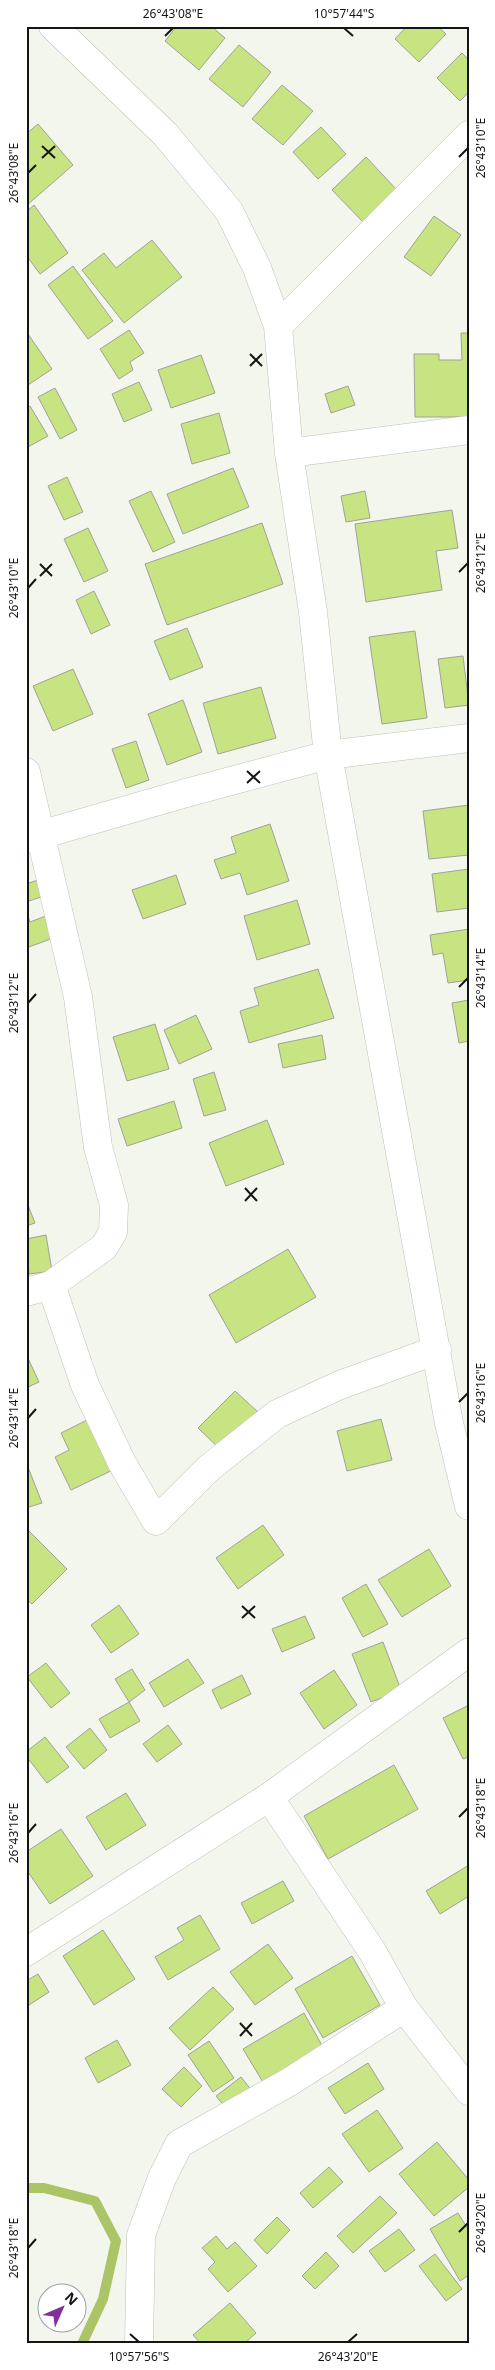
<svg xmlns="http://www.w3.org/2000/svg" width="495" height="2370" viewBox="0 0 495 2370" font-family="'Noto Sans',sans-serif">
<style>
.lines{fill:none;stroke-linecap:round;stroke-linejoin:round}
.stream{stroke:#abc566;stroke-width:10}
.building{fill:#c7e382;stroke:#a0a29a}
.street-casing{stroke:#bfc2ba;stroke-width:29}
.street{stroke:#fff;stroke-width:28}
.ticks{fill:none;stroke:#151613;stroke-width:2}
.neatline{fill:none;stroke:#151613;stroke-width:2}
.ticks-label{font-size:12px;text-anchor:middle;fill:#151613}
</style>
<rect width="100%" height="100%" fill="#f3f6ed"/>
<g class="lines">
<path class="stream" d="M26,2188h18l51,13 21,40 -13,58 -21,45"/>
</g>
<path class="building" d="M177,26h34l14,12 -26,32 -34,-29z
M407,26h30l9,8 -27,28 -24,-23z
M239,45l32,27 -28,35 -34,-28z
M462,53l7,7v32l-9,9 -23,-23z
M282,85l31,26 -30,34 -31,-26z
M38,124l35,41 -47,41v-72z
M321,127l25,27 -28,25 -25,-27z
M366,157l31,33 -34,32 -31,-32z
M34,205l34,48 -28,21 -14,-19v-43z
M434,216l27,19 -30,41 -27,-19z
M152,240l30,37 -58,46 -42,-53 22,-17 12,15z
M73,266l40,55 -25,18 -40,-54z
M129,330l15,23 -14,9 3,8 -14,9 -19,-30z
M26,331l26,38 -24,16 -2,-2z
M461,333h8v84h-54l-1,-63h25v6h23z
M201,355l14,38 -44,15 -13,-38z
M139,382l13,28 -28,12 -12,-28z
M348,386l7,19 -24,8 -6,-19z
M55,388l22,42 -17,9 -22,-42z
M30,406l18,30 -22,12v-40z
M219,413l11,40 -38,11 -11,-40z
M233,468l16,39 -66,27 -16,-40z
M67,477l16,35 -19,8 -16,-34z
M151,491l24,51 -22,10 -24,-51z
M365,491l5,27 -24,4 -5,-26z
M452,510l6,38 -22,3 6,39 -76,12 -11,-78z
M262,523l21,61 -116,41 -22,-61z
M88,528l20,43 -24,11 -20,-43z
M94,591l16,34 -19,9 -15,-34z
M187,628l16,39 -33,13 -16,-39z
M415,631l12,87 -45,6 -13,-87z
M463,656l6,49 -24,3 -7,-49z
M73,669l20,45 -40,17 -20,-45z
M261,687l15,51 -58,16 -15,-51z
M183,700l19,52 -35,13 -19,-51z
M136,741l13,39 -23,8 -14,-39z
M469,805v50l-40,4 -6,-48z
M270,824l19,57 -42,14 -7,-22 -19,6 -7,-19 22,-7 -5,-16z
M469,869v39l-32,4 -5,-38z
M176,875l10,29 -43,15 -11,-29z
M41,879l6,16 -21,7v-18z
M297,900l13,44 -53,16 -13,-44z
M26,911l4,11 21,-8 8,22 -33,12z
M469,929v51l-21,3 -5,-30 -10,2 -3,-20z
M318,969l16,49 -85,25 -9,-32 19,-6 -5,-17z
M469,1000v41l-10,2 -7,-40z
M196,1015l16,34 -33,15 -15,-34z
M155,1024l14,45 -42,12 -14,-44z
M322,1035l4,24 -43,9 -5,-24z
M214,1072l12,38 -22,6 -11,-37z
M174,1101l8,27 -55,18 -9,-27z
M267,1120l17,44 -58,22 -17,-43z
M26,1200l9,23 -9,3z
M46,1235l6,36 -23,3 -3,-35z
M288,1249l28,48 -80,46 -27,-48z
M26,1354l13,28 -13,6z
M235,1391l23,21 -37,38 -23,-22z
M93,1417l24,51 -46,22 -16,-33 14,-7 -8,-17z
M381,1419l11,41 -45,11 -10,-40z
M26,1462l16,41 -16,5z
M263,1525l21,30 -46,34 -22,-31z
M28,1530l39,39 -35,35 -6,-5z
M429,1549l22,37 -49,31 -24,-37z
M366,1584l22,40 -25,13 -21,-39z
M119,1605l20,29 -28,19 -20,-28z
M305,1616l10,22 -33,14 -10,-23z
M383,1642l18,48 -30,12 -19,-48z
M188,1659l16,24 -40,24 -15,-24z
M46,1663l24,30 -19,15 -24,-31z
M132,1669l13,21 -16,12 -14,-23z
M334,1670l23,35 -33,24 -24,-36z
M242,1675l9,19 -30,15 -9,-19z
M129,1702l11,19 -30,17 -11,-19z
M469,1705v52l-6,2 -20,-41z
M168,1725l14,19 -25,18 -14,-18z
M90,1728l17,22 -23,19 -18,-22z
M45,1737l24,30 -22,16 -21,-27v-4z
M394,1765l24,44 -90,50 -24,-43z
M126,1793l20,32 -40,25 -20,-33z
M61,1829l32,47 -43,28 -24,-35v-17z
M469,1865v31l-29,18 -14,-23z
M283,1881l11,20 -42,23 -11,-21z
M200,1915l20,34 -52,31 -13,-23 29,-17 -7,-12z
M103,1930l32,49 -41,26 -31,-49z
M268,1944l25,34 -38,27 -25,-33z
M352,1956l28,49 -57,33 -28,-49z
M38,1974l11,18 -20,13 -3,-4v-20z
M213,1987l21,22 -44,41 -21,-22z
M304,2013l20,36 -60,35 -21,-35z
M117,2040l14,25 -33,18 -13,-25z
M209,2041l25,37 -21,14 -25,-37z
M368,2063l16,26 -39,25 -17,-26z
M184,2067l18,19 -21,21 -19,-18z
M241,2077l12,15 -25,19 -12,-15z
M377,2110l26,38 -34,24 -27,-38z
M437,2142l32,38v7l-35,29 -35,-42z
M329,2167l14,15 -30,26 -13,-15z
M380,2196l17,17 -44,40 -16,-17z
M458,2213l11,18v44l-9,6 -30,-52z
M277,2217l13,13 -23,24 -13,-14z
M399,2229l16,21 -30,22 -16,-21z
M216,2236l11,13 8,-7 22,24 -29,26 -20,-23 7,-7 -13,-14z
M326,2252l13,14 -24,23 -13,-13z
M435,2254l27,35 -16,12 -27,-35z
M230,2303l26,30 -12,11h-43l-8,-9z"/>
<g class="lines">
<g class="street-casing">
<path id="street" d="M53,26l112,108 64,77 28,57 21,58 11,127 24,159 15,143 121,668 20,83
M278,326l191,-191
M289,453l180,-23
M26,772l52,225 20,150 16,58 -1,27 -9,15 -53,38 -25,7
M26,839l160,-46 142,-38 141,-17
M51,1285l34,100 37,78 34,58 53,-53 68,-54 63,-29 97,-35
M269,1797l103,154 32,57 65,83
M26,1952l243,-155 200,-145
M139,2344l2,-109 21,-57 17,-34 112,-63 113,-73"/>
</g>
<use href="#street" class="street"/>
</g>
<path class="ticks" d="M344,28l9,8M165,36l8,-8M42,146l13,12M459,157l9,-9M42,158l13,-12M28,173l8,-8M250,354l12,12M250,366l12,-12M40,564l12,12M459,572l9,-9M40,576l12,-12M28,588l8,-9M247,771l13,12M247,783l13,-12M459,987l9,-9M28,1003l8,-9M245,1188l12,13M245,1201l12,-13M459,1402l9,-9M28,1418l8,-9M242,1606l13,12M242,1618l13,-12M459,1817l9,-9M28,1833l8,-9M240,2023l12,13M240,2036l12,-13M459,2232l9,-9M28,2248l8,-9M130,2334l9,8M348,2342l9,-8"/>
<rect width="495" height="2370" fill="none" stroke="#ffffff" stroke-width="55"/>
<g transform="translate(62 2308) rotate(45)"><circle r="24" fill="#ffffff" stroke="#a1a2a1"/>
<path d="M0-4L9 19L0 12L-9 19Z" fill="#822e9d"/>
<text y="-8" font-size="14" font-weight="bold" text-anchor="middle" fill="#151613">N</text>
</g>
<rect x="28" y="28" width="440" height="2314" class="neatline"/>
<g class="ticks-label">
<text x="173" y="18">26°43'08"E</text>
<text x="344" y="18">10°57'44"S</text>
<text transform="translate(481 148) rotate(-90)" y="4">26°43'10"E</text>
<text transform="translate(14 173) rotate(-90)" y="4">26°43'08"E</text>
<text transform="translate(481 563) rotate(-90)" y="4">26°43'12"E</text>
<text transform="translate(14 588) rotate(-90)" y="4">26°43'10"E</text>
<text transform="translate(481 978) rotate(-90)" y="4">26°43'14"E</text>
<text transform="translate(14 1003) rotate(-90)" y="4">26°43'12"E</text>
<text transform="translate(481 1393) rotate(-90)" y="4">26°43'16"E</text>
<text transform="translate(14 1418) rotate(-90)" y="4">26°43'14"E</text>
<text transform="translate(481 1808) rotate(-90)" y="4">26°43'18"E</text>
<text transform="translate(14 1833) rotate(-90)" y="4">26°43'16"E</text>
<text transform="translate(481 2223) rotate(-90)" y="4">26°43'20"E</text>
<text transform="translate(14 2248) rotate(-90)" y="4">26°43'18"E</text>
<text x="139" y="2361">10°57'56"S</text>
<text x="348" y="2361">26°43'20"E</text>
</g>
</svg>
